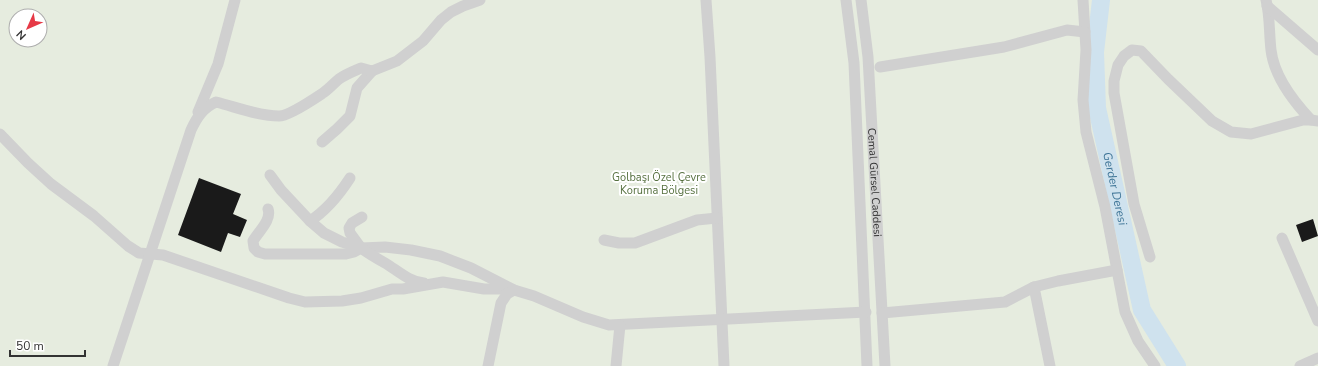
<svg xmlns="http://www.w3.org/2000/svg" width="1318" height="366" viewBox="0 0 1318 366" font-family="'Nunito Sans',sans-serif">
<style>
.green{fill:#e6ecdf;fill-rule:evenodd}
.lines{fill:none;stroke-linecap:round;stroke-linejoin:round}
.river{stroke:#cfe2ee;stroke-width:18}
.building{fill:#1a1a1a}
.minor{stroke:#d0d0d0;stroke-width:11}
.labels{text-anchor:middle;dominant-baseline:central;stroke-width:4;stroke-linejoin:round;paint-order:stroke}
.park-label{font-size:11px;fill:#56703f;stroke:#fff}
.street-label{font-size:11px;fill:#333;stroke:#fff}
.water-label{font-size:12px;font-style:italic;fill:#3f7597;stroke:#fff}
</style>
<rect width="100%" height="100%" fill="#fff"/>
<path class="green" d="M0,0h1318v366h-1318zM16,16h24v24h-24z"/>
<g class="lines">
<path class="river" id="s1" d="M1101,0l-6,52 2,56 45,202 35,56"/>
</g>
<path class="building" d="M199,178l42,16 -8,20 14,6 -7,17 -12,-4 -7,19 -43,-17z
M1313,219l5,17 -16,6 -6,-17z"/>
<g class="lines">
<g class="minor">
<path d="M706,0l4,57 14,309"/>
<path d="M846,0l8,63 13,303"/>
<path id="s2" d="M861,0l7,57 17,309"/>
<path d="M1083,0l3,50 -3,50 3,32 19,75 20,105 13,29 17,25"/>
<path d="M1266,0c4,16 3,33 5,50 3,26 22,51 40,70"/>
<path d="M1267,6l51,44"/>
<path d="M880,67l124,-20 63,-17 18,2"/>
<path d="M198,112l20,-48 17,-64"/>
<path d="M0,134l28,29 23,21 43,32 34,30 11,7 24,2 126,43 16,4 37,-1 19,-3 31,-9h11l40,-7 41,7h26"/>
<path d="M322,142l15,-13 13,-13 7,-28 15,-17"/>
<path d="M270,175l11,15 29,31 14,12 18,9 19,6 24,-1 26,3 29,6 31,12 43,22 20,6 49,21 26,8 257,-13"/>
<path d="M268,209c4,11 -10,23 -15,32l1,7 4,4 7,2h81l8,-2 7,-4c8,6 15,10 24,15 12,7 24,19 39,20"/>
<path d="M310,221c17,-11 29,-26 40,-43"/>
<path d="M1282,238l36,83"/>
<path d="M604,240l15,3h16l62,-23 20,-2"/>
<path d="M361,248l-11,-15 -1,-5 3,-5 10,-6"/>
<path d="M1150,257l-16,-53 -20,-111v-12l4,-16 6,-9 8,-6 9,1 27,28 44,42 19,11 20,2 52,-14h8l7,1"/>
<path d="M1034,287l16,79"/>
<path d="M882,313l123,-11 29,-15 24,-6 59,-11"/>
<path d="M113,366l78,-236c6,-13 12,-22 25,-28 20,5 42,14 63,14 10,0 35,-17 44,-23 6,-4 11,-10 16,-14 7,-5 15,-8 22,-11l11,3 25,-10 26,-20 18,-21 10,-8 12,-6 17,-6"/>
<path d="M488,366l13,-63 6,-9 7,-4"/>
<path d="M616,366l4,-41"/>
<path d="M1300,366l18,-8"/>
</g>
</g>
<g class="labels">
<g class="park-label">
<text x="659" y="177">Gölbaşı Özel Çevre<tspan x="659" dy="13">Koruma Bölgesi</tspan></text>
</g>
<g class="street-label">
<text stroke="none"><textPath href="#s2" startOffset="183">Cemal Gürsel Caddesi</textPath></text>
</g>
<g class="water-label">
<text stroke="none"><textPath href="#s1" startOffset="191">Gerder Deresi</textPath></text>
</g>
</g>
<g transform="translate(28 28) rotate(225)"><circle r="19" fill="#ffffff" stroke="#adadad"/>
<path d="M0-3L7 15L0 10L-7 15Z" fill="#e63946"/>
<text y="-6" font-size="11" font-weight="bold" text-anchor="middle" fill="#333333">N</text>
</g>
<path d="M10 350v6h75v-6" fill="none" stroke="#333333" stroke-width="2"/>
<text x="16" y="350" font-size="12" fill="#333333" stroke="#ffffff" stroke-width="3" paint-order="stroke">50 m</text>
</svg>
